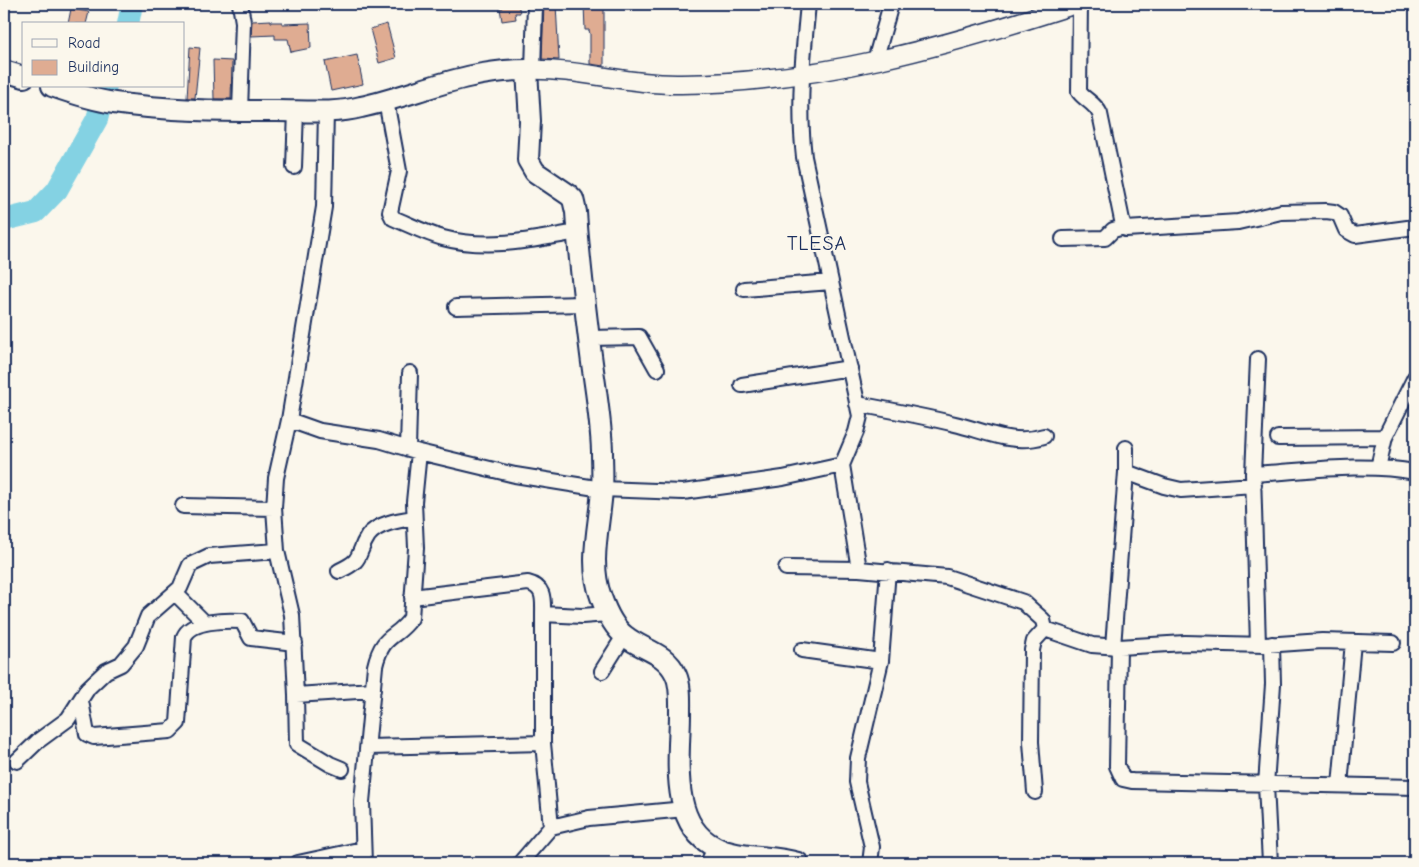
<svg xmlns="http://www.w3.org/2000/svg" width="1419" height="867" viewBox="0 0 1419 867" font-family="'Comic Neue',sans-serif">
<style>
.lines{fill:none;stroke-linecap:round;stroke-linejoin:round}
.river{stroke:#84d2e3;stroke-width:22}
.building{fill:#dfac92;stroke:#1b2f5e}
.minor-casing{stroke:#1b2f5e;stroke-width:18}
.tertiary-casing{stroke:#1b2f5e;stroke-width:21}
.secondary-casing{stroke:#1b2f5e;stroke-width:24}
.minor{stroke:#fbf7ec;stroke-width:14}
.tertiary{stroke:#fbf7ec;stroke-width:18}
.secondary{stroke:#fbf7ec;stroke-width:20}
.labels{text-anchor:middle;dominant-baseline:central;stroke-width:4;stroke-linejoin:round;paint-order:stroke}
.quarter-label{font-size:20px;letter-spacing:1px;fill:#1b2f5e;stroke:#fbf7ec}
</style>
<rect width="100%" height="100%" fill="#fbf7ec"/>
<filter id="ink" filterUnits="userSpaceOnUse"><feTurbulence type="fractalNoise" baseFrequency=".02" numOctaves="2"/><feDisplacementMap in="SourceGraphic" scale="10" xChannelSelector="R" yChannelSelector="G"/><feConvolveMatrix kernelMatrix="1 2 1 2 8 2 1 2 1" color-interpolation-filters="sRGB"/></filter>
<g filter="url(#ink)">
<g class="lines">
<path class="river" d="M128,24l4,-20
M4,220l32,-8 21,-22 40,-71 9,-33"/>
</g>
<path class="building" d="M502,4h16l2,9h-5l1,6 -14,2 -2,-13h3z
M544,4h12l3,56 -17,-1z
M584,4h20v62l-14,-2v-30l-1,-4h-4z
M71,9l18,3 -3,12h-18z
M271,20v2h11v2l28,-1 1,25 -20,4 -3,-13h-13v-4l-24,1 1,-15z
M387,24l9,34 -17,5 -9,-34z
M190,47l10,1 -5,50h-8z
M357,55l6,29 -32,7 -6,-29z
M213,60l19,1 -1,38h-17z"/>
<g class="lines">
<g class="minor-casing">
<path id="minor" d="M240,4l3,18 -3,89
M808,4c-5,51 -10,101 -4,153l56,259 -4,16 -14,33
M1080,4l-1,88c7,9 16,11 21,22l23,111 3,4 112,-7 43,-10 45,-1 8,1 6,4 6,14 9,5 60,-8
M875,61l16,-57
M533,70l2,-66
M386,101l13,70 -9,41 3,6c17,7 32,15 50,20 43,12 91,2 134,-6
M294,167l2,-56
M1063,239l42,-1 8,-8 11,-3
M744,289l87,-7
M456,307l128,-3
M589,338l50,-1 18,32
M742,385l108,-17
M857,404c33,6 66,12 98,20 30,7 58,22 89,12
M289,420l35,-213 2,-96
M1278,438l107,-1
M1126,448v24l38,14 17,4 73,-5
M408,449l2,-76
M1378,468l7,-31 30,-60
M1253,474c53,-3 110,-12 162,-2
M183,506l91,2
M786,568l73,1
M339,571c26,-12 16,-15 29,-35 9,-13 32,-16 46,-18
M176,594l29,29
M412,597l116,-14c17,4 15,17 15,31
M1045,629l47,16 27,2 66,-4 80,2 57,-4 71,2
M1258,645l-5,-171 5,-115
M1113,647l13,-175
M1119,647l-2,119 6,13 9,2 283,6
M802,650l79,11
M602,671l22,-35
M373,690l-77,5 -4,-80 -15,-64 -3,-43 2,-30 13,-58 31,11 59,9 40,12 96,23 87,14 81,3 100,-14 59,-13 17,104 88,8 76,25 20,18 2,9 -11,12 -2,9 -1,92 4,50
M296,695l1,49 33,20 12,5
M81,701l6,33 7,3 76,-6 8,-8 6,-86c7,-17 42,-17 58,-16l9,17 44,5
M368,747l175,-4
M17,761l21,-20 30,-22 20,-31 18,-17 15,-7 15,-18 12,-30 32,-28 10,-23 19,-9 68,-5
M1340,785l13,-143
M551,827l38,-9 96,-9
M298,863l65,-14
M364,863l-2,-61 13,-136c8,-34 21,-26 36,-48l5,-70 -2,-46 5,-50
M520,863l31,-36 -8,-84v-129l39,2 26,-2
M708,863l7,-15
M870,863l2,-16 -15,-65 1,-24 23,-97 7,-91
M1270,863l-4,-78 7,-101 -1,-40"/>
</g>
<g class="tertiary-casing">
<path id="tertiary" d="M527,70c51,-2 102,15 154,14 136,-1 267,-38 395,-80"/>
</g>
<g class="secondary-casing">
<path id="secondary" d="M4,71l20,6
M52,86c20,7 41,14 62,17 54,8 109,8 163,8 28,0 57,3 84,-4 58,-13 103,-37 166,-37l3,51 -2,39 7,12 34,23 4,4 3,13c3,48 9,95 15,143 4,32 10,64 11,96 0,12 1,26 0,38 -2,35 -14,74 -1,108 5,14 12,30 24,39 17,14 41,16 51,39 5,11 4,26 4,38 0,42 -12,111 35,134 22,12 57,8 83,16"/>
</g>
<use href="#minor" class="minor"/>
<use href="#tertiary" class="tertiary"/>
<use href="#secondary" class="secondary"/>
</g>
</g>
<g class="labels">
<g class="quarter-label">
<text x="817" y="243">TLESA</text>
</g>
</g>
<rect width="1419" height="867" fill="none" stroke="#fbf7ec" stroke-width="20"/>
<rect x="10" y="10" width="1399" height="847" fill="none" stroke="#1b2f5e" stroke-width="2" filter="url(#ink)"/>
<rect x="22" y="22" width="162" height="65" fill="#fbf7ec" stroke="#a1a7b3"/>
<rect x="32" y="39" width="25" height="8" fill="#fbf7ec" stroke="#a1a7b3"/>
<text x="68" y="48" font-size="15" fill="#1b2f5e">Road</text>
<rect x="32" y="60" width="25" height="15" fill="#dfac92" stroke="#a1a7b3"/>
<text x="68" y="72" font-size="15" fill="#1b2f5e">Building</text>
</svg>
